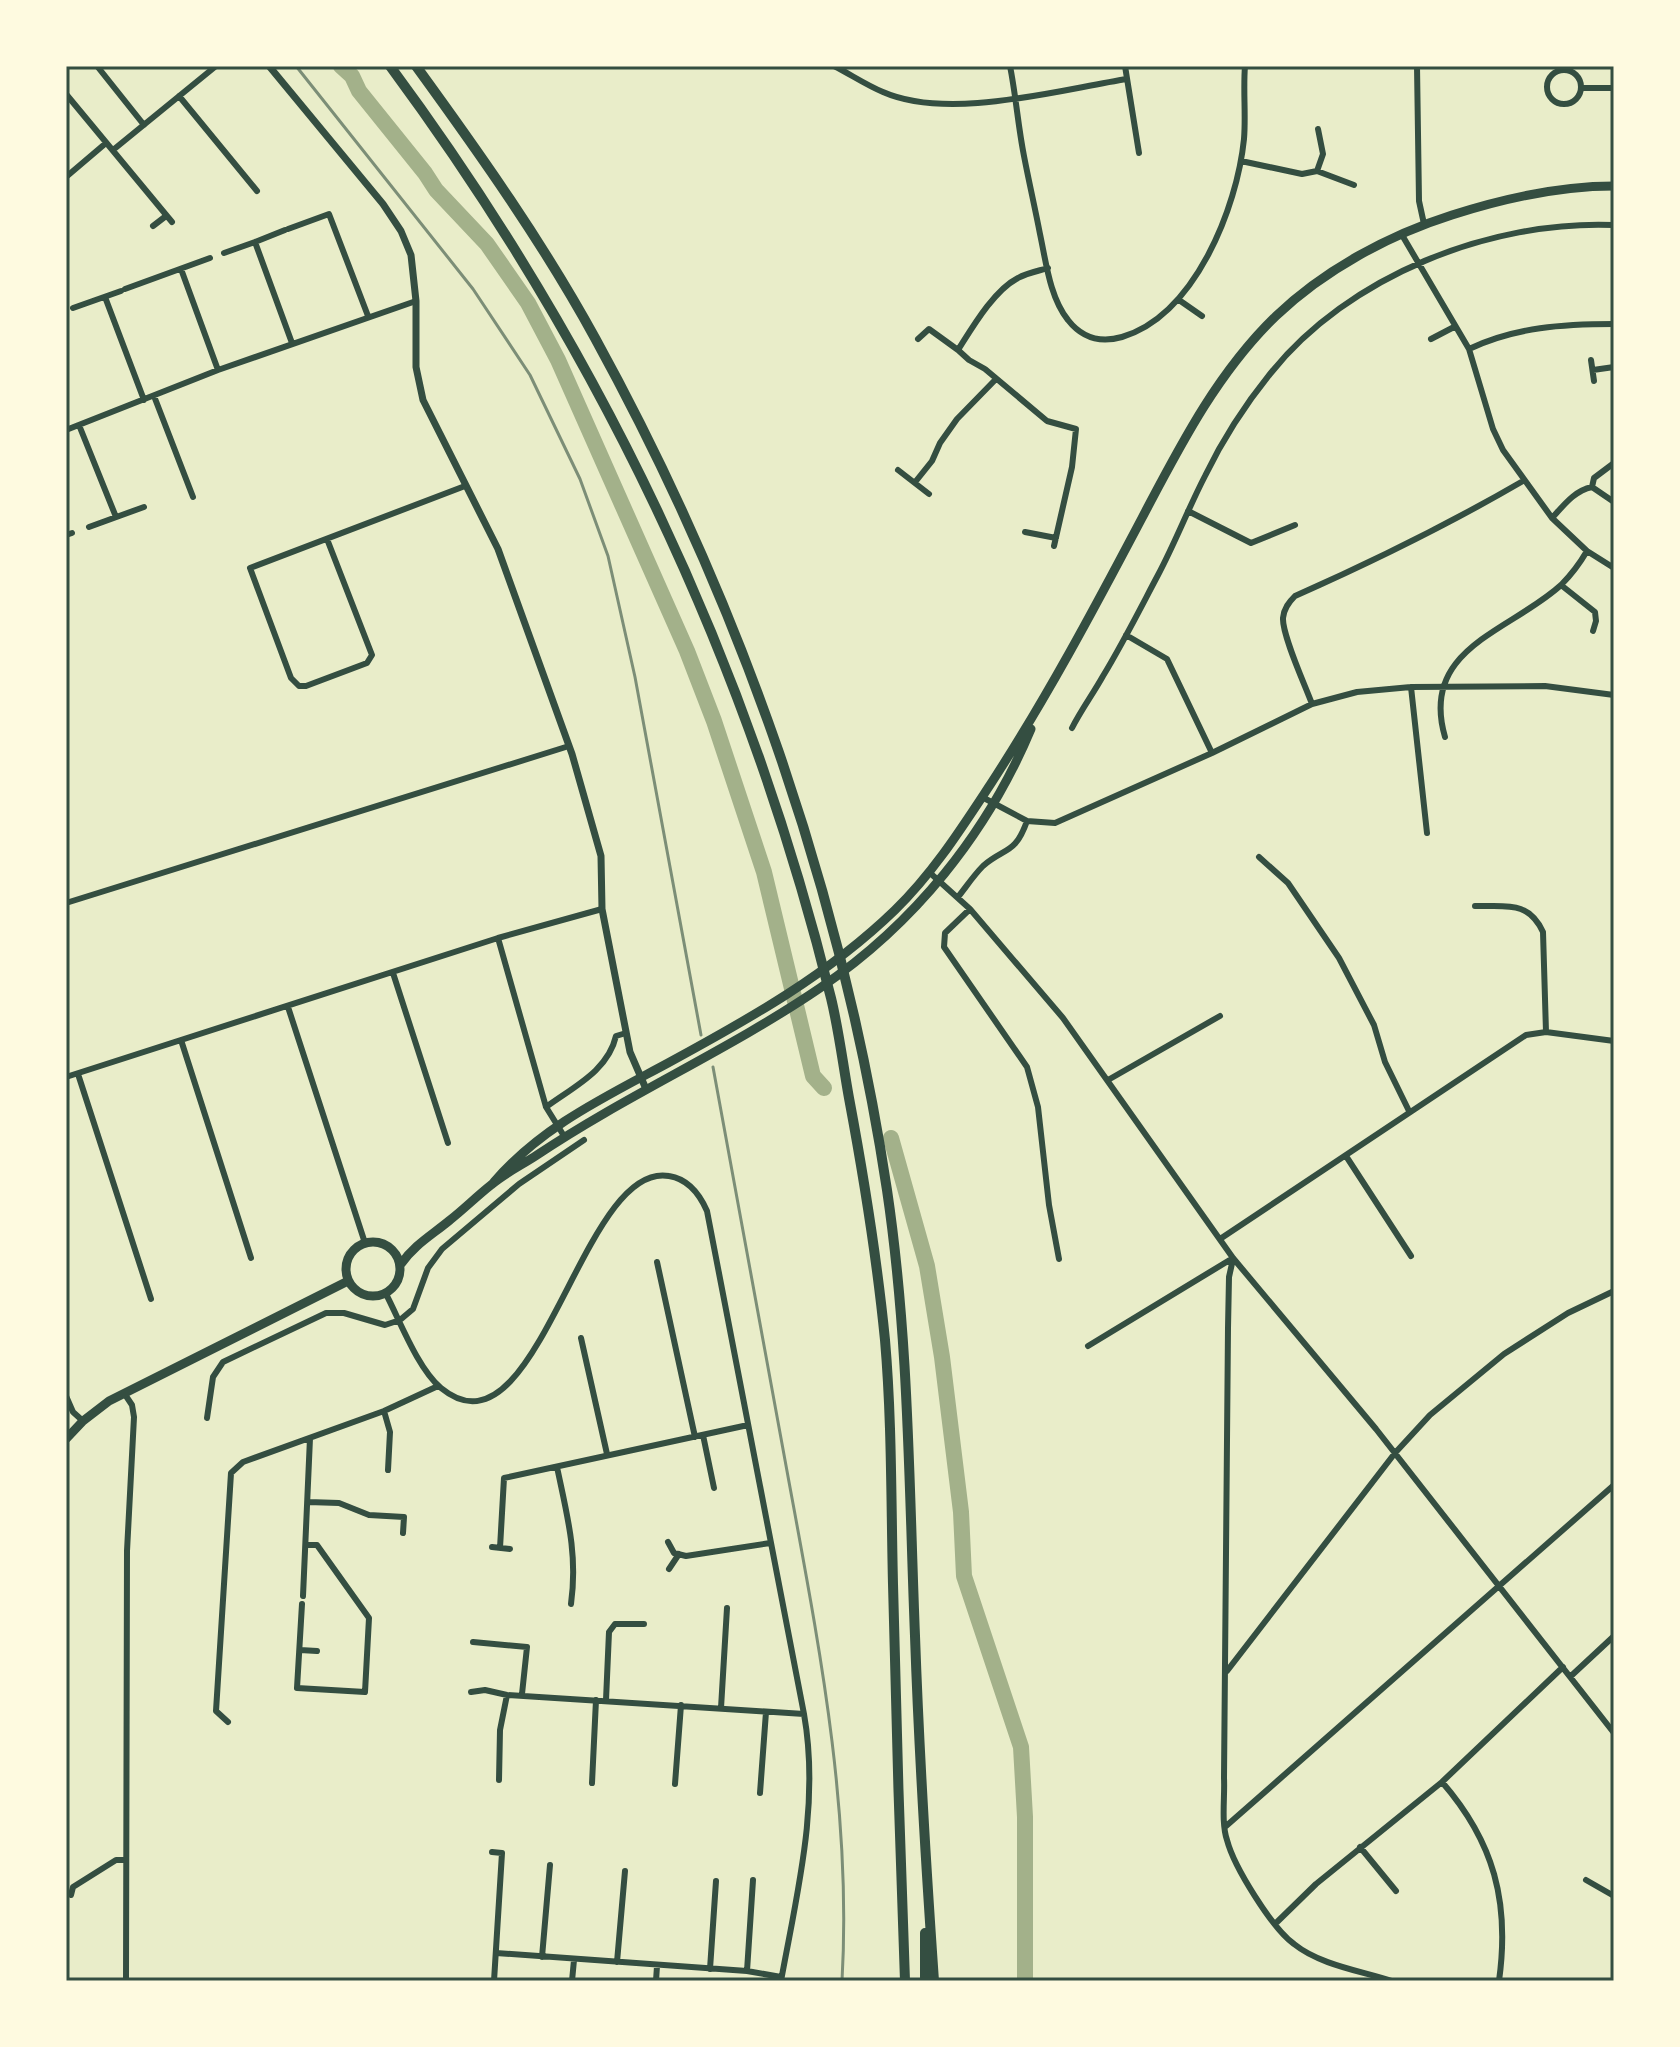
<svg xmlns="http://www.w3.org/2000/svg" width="1680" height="2047" viewBox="0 0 1680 2047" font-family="'Archivo Narrow',sans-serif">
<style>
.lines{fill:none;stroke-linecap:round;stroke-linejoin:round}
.river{stroke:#a3b18a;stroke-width:16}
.minor{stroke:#344e41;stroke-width:6}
.tertiary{stroke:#344e41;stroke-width:7}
.primary{stroke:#344e41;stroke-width:9}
.motorway{stroke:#344e41;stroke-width:10}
.rail{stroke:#7c8e77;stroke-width:3}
.neatline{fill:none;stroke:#344e41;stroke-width:3}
</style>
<rect width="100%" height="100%" fill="#e9edc9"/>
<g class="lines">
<path class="river" d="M341,66l11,10 7,15 66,82 11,17 51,54 41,59 30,57 129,291 27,70 50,151 49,204 11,12
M891,1138l36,128 15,91 19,155 3,64 57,171 4,70v164"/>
<path class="minor" d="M97,66l47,59
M834,66c16,8 32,19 49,26 66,29 174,-2 244,-13
M1010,66c6,30 8,60 14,90 5,26 11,52 16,78 6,28 10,64 28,86 14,18 33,23 54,17 73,-22 115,-129 122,-198 2,-24 -1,-49 1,-73
M1125,66l14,87
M1417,66l2,135 5,23
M1547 87a17 17 0 1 1 34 0a17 17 0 1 1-34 0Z
M1581,88h33
M66,94l106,128
M179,96l78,95
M113,150l103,-84
M1241,161l61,13 15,-3 37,14
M1317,171l6,-17 -5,-25
M66,177l40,-34
M153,226l13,-10
M288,229l41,-15 39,102
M1402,235l67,114 24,80 10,21 49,68 35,33 27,17
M255,242l30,-12
M224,253l31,-11 37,101
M1048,268c-10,3 -21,5 -30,10 -24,12 -46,50 -60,72l11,10 16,9 62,52 29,8 -4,38 -18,79
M181,269l37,101
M125,289l85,-31
M105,297l39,103
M1179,300l23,16
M73,308l48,-17
M918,339l11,-10 29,21
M1431,339l23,-12
M1469,349c46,-22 95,-25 145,-25
M1591,360l3,21
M1593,370l21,-3
M154,396l39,101
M79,425l37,92
M66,430l152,-60 198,-69
M898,470l31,24
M916,481l16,-20 8,-18 17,-24 39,-40
M1592,487l2,-9 20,-15
M1188,511l63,32 44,-18
M1552,518c12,-13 22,-27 40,-31l22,15
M89,527l55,-20
M1025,532l31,6
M66,535l6,-2
M327,539l45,116 -5,8 -61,23h-7l-8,-8 -41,-110 215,-82
M1561,585l34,27 1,9 -3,10
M1126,635l41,24 45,94
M1411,687l16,146
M1312,704c-7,-19 -30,-69 -29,-86 1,-10 6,-16 12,-22 79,-35 154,-72 228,-115
M1072,728c9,-18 21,-34 31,-52 20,-33 37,-67 55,-101 17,-32 30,-66 47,-99 17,-35 40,-71 65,-102 78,-98 220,-154 344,-149
M1445,737c-26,-89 66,-106 116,-152 10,-10 19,-22 26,-34
M982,797l45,24 28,2 157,-70 100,-49 45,-12 54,-5 134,-1 69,9
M1259,857l29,26 51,75 35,67 11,37 24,49
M929,872l41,37 93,109 170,240 143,171 238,304
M958,897c8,-10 16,-22 25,-31 22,-19 32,-11 44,-45
M66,903l503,-157
M1475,906c31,1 53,-6 68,26l3,100
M970,909l-25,24 -1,14 83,120 11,40 11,98 10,54
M498,938l48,169 18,29
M393,973l55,170
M288,1007l77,236
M181,1040l70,218
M78,1074l73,225
M66,1077l432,-139 104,-29
M1108,1080l112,-64
M546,1107c27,-20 62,-36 70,-71l10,-3
M1346,1156l65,100
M1220,1239l306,-204 20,-3 68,9
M1233,1259l-4,18 -1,51 -4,450c1,19 -3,44 3,62 7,27 45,88 67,104 26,21 67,27 98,37
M657,1262l38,175
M386,1294c14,27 32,75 55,94 97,80 140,-228 228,-212 19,3 31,19 38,35l97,503c16,90 -7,179 -23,267
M581,1338l26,116
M1088,1346l145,-88
M124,1393l8,12 2,12 -7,134 -1,430
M66,1396l7,16 10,9
M384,1411l6,21 -2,38
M207,1418l6,-41 10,-15 103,-49h18l41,12 15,-5 13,-11 15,-41 14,-19 77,-65 65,-44
M703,1435l11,53
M557,1467c10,48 21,87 14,137
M308,1502l31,1 30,12 35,2 -1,16
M668,1542l6,11 12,3 84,-13
M492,1547l18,2
M500,1548l4,-70 244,-53
M669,1569l10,-15
M303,1596l7,-158
M302,1604l-5,84 68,4 4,-74 -52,-73h-11
M473,1642l54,5 -5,47
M300,1650l17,1
M1227,1671l168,-218 35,-38 74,-61 64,-41 46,-22
M1571,1676l43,-40
M471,1692l14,-2 22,5 297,19
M606,1700l3,-68 6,-8h29
M721,1708l6,-100
M228,1722l-12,-11 15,-238 12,-11 141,-51 54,-25
M499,1780l1,-50 7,-35
M1442,1782c52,60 68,120 57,199
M592,1783l4,-83
M675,1784l6,-79
M760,1793l6,-81
M1225,1827l389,-342
M1360,1847l36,44
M492,1852l10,1 -8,128
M1586,1880l28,16
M71,1895l2,-8 43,-27h10
M1275,1924l41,-40 126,-102 121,-115
M496,1953l251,18 34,6
M542,1957l8,-92
M617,1962l8,-91
M710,1969l6,-88
M747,1971l6,-91
M572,1981l2,-21
M656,1981l1,-15"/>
<path class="tertiary" d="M269,66l114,138 18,27 10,24 5,46v66l7,33 75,149 74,205 29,102 1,53 28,143 16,37"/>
<path class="primary" d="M494,1182c47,-55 111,-85 174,-119 81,-44 160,-88 227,-153 38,-37 66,-81 95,-125 56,-86 104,-176 152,-267 38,-72 75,-145 134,-202 48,-46 113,-81 176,-101 53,-17 106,-29 162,-29
M346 1269a27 27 0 1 1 54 0a27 27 0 1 1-54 0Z
M401,1264c13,-19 31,-29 49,-44 14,-11 27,-24 41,-35 14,-12 31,-20 46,-30 91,-61 192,-105 283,-167 94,-64 167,-154 211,-259
M66,1439l17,-18 26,-20 239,-120"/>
<path class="motorway" d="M390,66c208,281 357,593 441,932 8,33 12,67 18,100 15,80 28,161 36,242 7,81 6,163 8,244 3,132 7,265 12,397
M416,66c64,88 127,177 179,272 145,264 247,554 292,852 22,148 22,297 28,446 4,115 11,230 19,345
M925,1933v48"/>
<path class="rail" d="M296,66l177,223 57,86 50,104 28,77 27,121 66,358
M713,1067c25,135 49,269 74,404 31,169 65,337 55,510"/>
</g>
<rect width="1680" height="2047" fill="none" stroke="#fefae0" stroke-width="136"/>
<rect x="68" y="68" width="1544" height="1911" class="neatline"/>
</svg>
